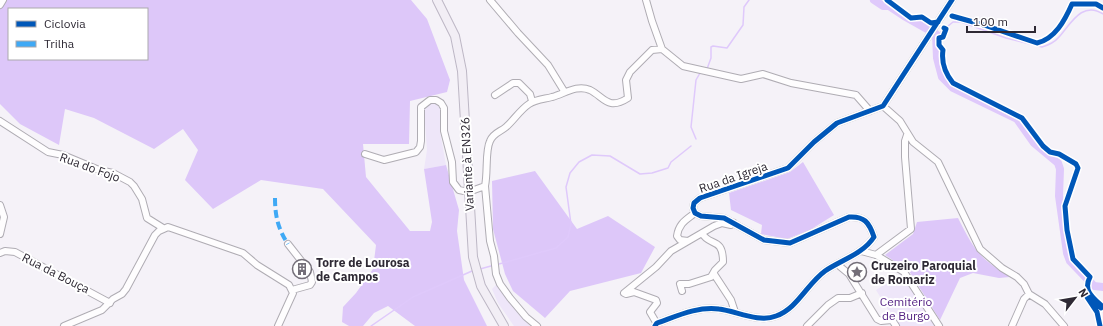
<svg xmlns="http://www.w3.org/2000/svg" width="1103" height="326" viewBox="0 0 1103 326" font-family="'IBM Plex Sans',sans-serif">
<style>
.green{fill:#eee6f9}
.forest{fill:#ddc7f9;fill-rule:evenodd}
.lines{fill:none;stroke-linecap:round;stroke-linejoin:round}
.stream{stroke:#dfc9fb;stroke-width:1.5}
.river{stroke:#dfc9fb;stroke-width:8}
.minor-casing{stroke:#afacb3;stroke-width:8}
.major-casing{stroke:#bdb7c5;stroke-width:10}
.minor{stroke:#fefdfe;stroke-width:6}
.major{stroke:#f2eef5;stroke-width:8}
.quiet{stroke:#3fa9f5;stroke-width:4;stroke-dasharray:8 4;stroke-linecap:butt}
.cycleway-casing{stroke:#fff;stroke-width:8}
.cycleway{stroke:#0057b8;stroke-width:5}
.labels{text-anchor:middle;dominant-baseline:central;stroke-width:4;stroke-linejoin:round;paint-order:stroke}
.street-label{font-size:12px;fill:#2e2934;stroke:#fff}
.poi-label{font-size:12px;font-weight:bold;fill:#2e2934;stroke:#fff;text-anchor:start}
.park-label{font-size:12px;fill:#552384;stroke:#fff}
</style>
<rect width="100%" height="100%" fill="#f5f2f8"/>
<path class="green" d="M433,103l5,2 2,4v23l6,33 -22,4 3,-19 -3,-40 3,-5z
M902,273l33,53h-37l-22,-36z
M496,285l34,41h-16l-16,-23 -6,-14z"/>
<path class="forest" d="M0,0h411l16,19 23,61 -3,12 -37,9 -1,43h-46l3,33 44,54h20l2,-9 -8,-53 22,-4 13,45 -2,21 7,49 23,46h-72l-27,-20 -14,7 -11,13h-14l-7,-4 1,-15 13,-14 17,-24 3,-24 -53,-56 -62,-9 -48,29 -28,-29 13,-30 -15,-21 -29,20 -60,-31 -29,-9 -6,36 -39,-21 -20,-20zM9,9h138v50h-138z
M803,162l31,53 -24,15 -23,9 -26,-5 1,-9 -31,-15 -2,-17 61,-21z
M535,171l42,58 31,-13 47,31 -14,26 -71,18 -25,27 -32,-27 -8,-17 -12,-45 -1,-48z
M958,218c17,33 20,39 52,59l-11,1 -26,-5 -13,5 -20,42 -31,-49 -24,-16 28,-21 4,-12z"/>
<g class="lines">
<path class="stream" d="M937,35l16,-13h8l45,16 36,9c7,-2 12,-4 17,-10 11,-12 23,-37 44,-23
M707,69l4,-11v-11l2,-1 14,2 16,-23 1,-18 5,-7
M696,139l-5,-12 5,-47 4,-7
M499,264l57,-16 12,-11 3,-13 -5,-37 4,-14 9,-11 13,-7 18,1 30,18 12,-1 16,-5 3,-6 20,-16
M480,269l11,-3
M371,326l42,-29 59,-26"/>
<path class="river" d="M874,0l9,6h6l15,10 32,18 1,24 5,19 11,11 64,31 17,24 24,20 2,6 -1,27 8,57 3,8 24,25 9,1"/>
<g class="minor-casing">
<path id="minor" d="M490,0l28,33 30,32 16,26
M646,0l6,21 10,28 21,17 58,13 22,-5 28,9 65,12 14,16
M0,5l3,-5
M495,95l18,-12h6l11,11 2,7
M883,106l17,15 13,21 25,20 42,87 22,19 15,9 7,7 5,10 16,10 19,22
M0,121l48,31 15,3 36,15 14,3 17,9 4,4 8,13 5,19 16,10
M365,154l19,6 32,-8 4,-5 1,-6v-34l9,-7h6l5,3 3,5v23l8,31 1,20 6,8 5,1
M485,186l5,55 4,15 2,18 4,10 10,14 16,19 11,9
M474,190l11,-4c3,-14 0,-35 5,-45 3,-8 10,-9 16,-14 8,-7 14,-17 23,-23 7,-5 16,-5 23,-7 12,-3 25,-13 38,-7 14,7 18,21 38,8l-2,-18 4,-8 22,-22 10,-1
M0,205l4,12 -4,17
M688,241l-8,-1 -3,-4c2,-13 9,-16 18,-23
M288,244l22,28 2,10 -2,3 -18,5
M861,251l15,4 35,-26 -6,-72v-16l2,-6
M0,253l5,-2 10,1 95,51
M876,255l28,17 35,54
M837,264l12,10 28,45 4,2 11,-1 4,6
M714,274l17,26 4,12
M682,291l-2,-7h9l22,-7 4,-7 8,-8c0,-26 -14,-15 -21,-29
M657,324l-7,-12 7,-9 -1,-3 -22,-8 -8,2 -2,-1 32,-26 15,-16 43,-25 8,-3 9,2 3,-2
M64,326l38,-16 11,-11 9,-5 4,-5 29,-54 4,-4 9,-4 75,26 14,12 32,20 4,8 -15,33
M655,326l2,-3c20,-7 41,-17 62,-14 17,2 40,14 57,7 21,-7 31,-32 49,-45 16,-11 38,-17 49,-34 -5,-15 -10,-21 -25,-20l-59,26 -26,-3 -40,-22 -23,-2 -6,-3 -2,-5 1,-5 6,-5 88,-30 26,-26 23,-19 46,-17 69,-106
M807,326l21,-21 10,-7h12l12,-5
M1012,326l12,-27 5,-5"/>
</g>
<g class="major-casing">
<path id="major" d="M437,0l18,36 7,35 11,186 8,29 23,40"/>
</g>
<use href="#minor" class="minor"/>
<use href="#major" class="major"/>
<path class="quiet" d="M275,198c0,18 3,31 13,46"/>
<g class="cycleway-casing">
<path id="cycleway" d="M887,0l24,18 11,-1 9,6 7,-1
M952,16l32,9 53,18c18,-4 28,-23 35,-39h24l7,4
M944,28l2,1 -3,8 -4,1v7l4,5c-2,13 2,23 10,33l69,35 21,28 7,6 9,2 17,10 2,4 -13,38 2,24 6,29 17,18c-7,13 2,20 12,29l-1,2 -13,-12 -1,1 10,15 3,14
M655,326l2,-3c20,-7 41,-17 62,-14 17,2 40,14 57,7 21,-7 31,-32 49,-45 16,-11 38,-17 49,-34 -5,-15 -10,-21 -25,-20l-59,26 -26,-3 -40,-22 -23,-2 -6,-3 -2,-5 1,-5 6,-5 88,-30 26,-26 23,-19 46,-17 69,-106"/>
</g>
<use href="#cycleway" class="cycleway"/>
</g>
<defs>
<g id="building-ring" transform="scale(1)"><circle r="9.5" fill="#fff" stroke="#746f79" stroke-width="1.5"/><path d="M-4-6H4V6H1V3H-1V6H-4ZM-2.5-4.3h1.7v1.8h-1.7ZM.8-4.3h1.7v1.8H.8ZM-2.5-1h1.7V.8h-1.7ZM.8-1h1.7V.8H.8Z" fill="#746f79"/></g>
<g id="sight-ring" transform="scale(1)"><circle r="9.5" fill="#fff" stroke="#746f79" stroke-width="1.5"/><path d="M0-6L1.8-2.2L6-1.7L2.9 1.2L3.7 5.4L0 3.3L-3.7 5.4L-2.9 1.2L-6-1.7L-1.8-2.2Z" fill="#746f79"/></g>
</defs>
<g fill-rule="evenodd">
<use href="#building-ring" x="302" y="269"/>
<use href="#sight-ring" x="857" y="272"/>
</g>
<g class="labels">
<g class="street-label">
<text transform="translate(467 164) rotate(-93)">Variante à EN326</text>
<text transform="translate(90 167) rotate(20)">Rua do Fojo</text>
<text transform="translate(733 177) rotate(-19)">Rua da Igreja</text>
<text transform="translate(56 273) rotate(27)">Rua da Bouça</text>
</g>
<g class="poi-label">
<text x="316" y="262">Torre de Lourosa<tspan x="316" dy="14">de Campos</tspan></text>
<text x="871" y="265">Cruzeiro Paroquial<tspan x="871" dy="14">de Romariz</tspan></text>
</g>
<g class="park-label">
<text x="906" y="301">Cemitério<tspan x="906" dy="14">de Burgo</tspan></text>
</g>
</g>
<rect x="8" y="8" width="140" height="52" fill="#ffffff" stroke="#aba9ae"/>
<rect x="16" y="21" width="20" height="6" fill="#0057b8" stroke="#aba9ae"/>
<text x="44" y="28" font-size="12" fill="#2e2934">Ciclovia</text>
<rect x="16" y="41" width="20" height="6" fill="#3fa9f5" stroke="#aba9ae"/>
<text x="44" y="48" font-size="12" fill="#2e2934">Trilha</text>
<g transform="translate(1075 298) rotate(59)" stroke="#ffffff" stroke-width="3" paint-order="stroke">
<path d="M0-3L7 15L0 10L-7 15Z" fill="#2e2934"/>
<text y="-6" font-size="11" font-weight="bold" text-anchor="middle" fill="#2e2934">N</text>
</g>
<path d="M967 26v6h68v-6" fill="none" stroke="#2e2934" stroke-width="2"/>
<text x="973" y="26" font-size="12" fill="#2e2934" stroke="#ffffff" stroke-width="3" paint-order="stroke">100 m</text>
</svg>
